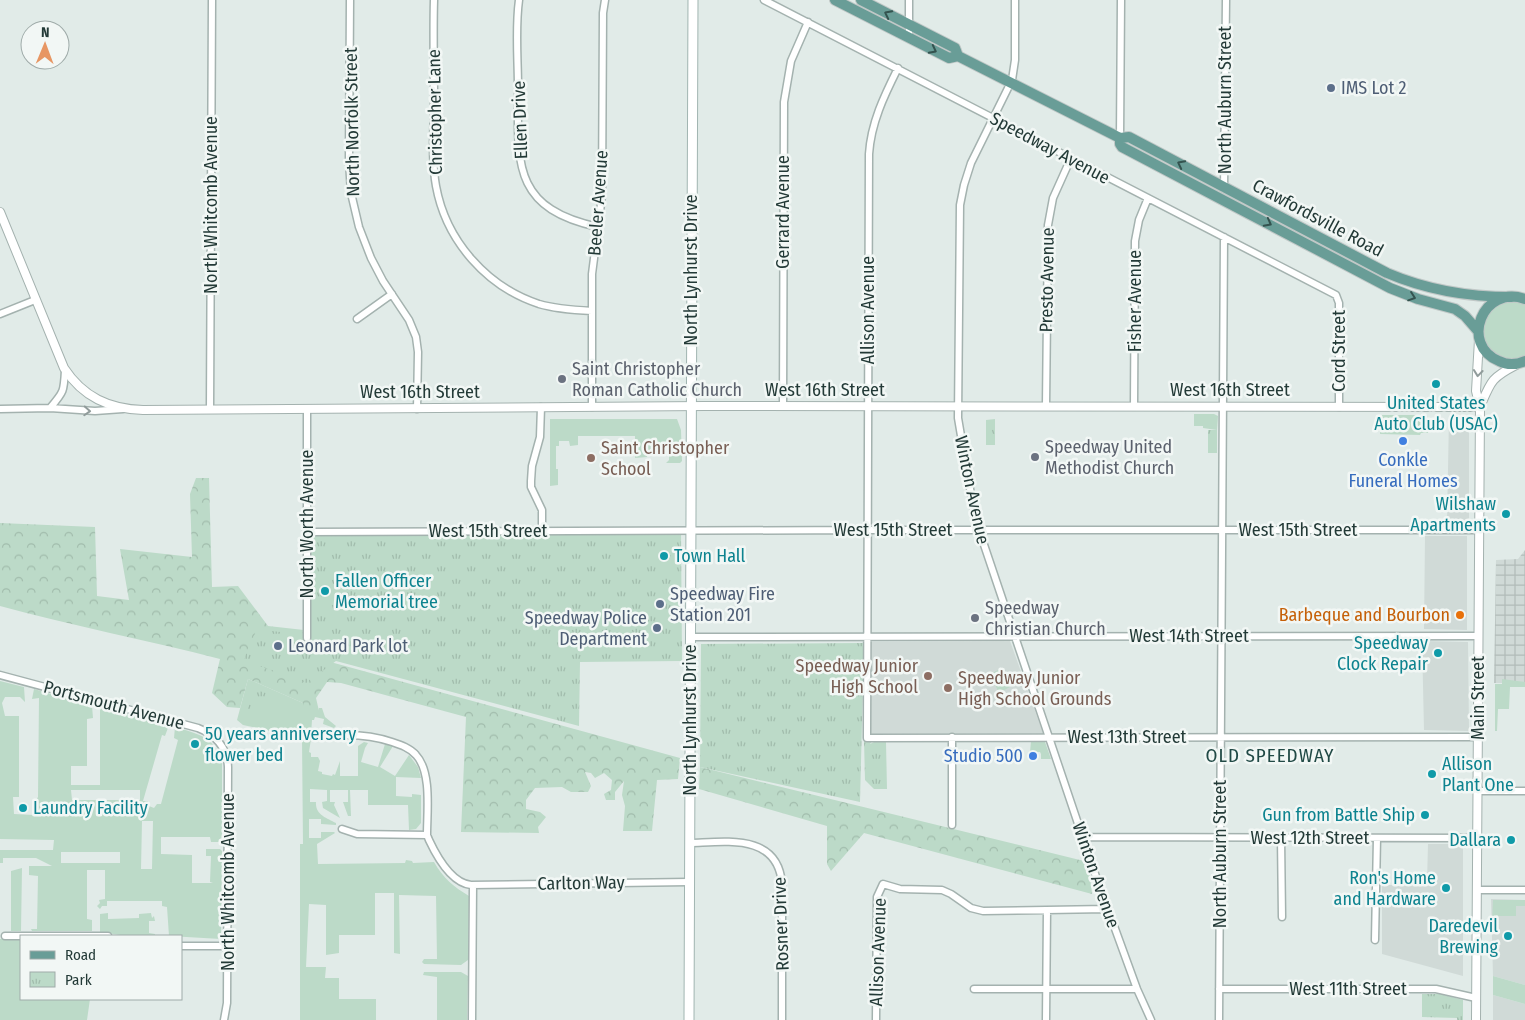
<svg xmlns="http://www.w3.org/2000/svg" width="1525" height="1020" viewBox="0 0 1525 1020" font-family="'Fira Sans Condensed',sans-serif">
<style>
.built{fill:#d0dad7}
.industrial{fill:url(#industrial-grid)}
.grass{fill:#bcdac8;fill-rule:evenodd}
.forest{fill:url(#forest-crowns)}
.park{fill:url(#park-tufts)}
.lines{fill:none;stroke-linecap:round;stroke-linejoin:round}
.minor-casing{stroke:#a4b2af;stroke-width:9}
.tertiary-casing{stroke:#a4b2af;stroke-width:10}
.secondary-casing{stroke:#a1b5b1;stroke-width:11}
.primary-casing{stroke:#c1c8c7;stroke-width:12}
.minor{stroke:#fff;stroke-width:6}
.tertiary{stroke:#fff;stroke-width:8}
.secondary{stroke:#fff;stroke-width:9}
.primary{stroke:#699d97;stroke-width:10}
.oneway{stroke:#34534f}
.oneway2{stroke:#919c9b}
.service-dot{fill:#5c6f8a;stroke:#f2f7f5;stroke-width:2}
.worship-dot{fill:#6b7280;stroke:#f2f7f5;stroke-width:2}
.culture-dot{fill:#0f9aa8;stroke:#f2f7f5;stroke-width:2}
.shop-dot{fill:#3f7fe0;stroke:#f2f7f5;stroke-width:2}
.education-dot{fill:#8d6e63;stroke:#f2f7f5;stroke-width:2}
.food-dot{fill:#e8710a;stroke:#f2f7f5;stroke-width:2}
.labels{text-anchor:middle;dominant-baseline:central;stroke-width:5;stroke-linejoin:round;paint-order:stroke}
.service-label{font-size:18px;fill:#4e5e75;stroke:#f2f7f5;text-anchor:start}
.street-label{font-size:18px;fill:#233a37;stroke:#f2f7f5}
.worship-label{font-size:18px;fill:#5b616d;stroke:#f2f7f5;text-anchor:start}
.culture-label{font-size:18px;fill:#0d838f;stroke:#f2f7f5;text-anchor:end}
.education-label{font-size:18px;fill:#785e54;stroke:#f2f7f5;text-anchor:start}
.shop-label{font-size:18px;fill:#366cbe;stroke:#f2f7f5}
.food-label{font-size:18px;fill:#c56008;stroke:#f2f7f5;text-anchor:end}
.neighbourhood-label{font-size:19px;letter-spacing:1px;fill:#214a46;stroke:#f2f7f5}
</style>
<defs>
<pattern id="industrial-grid" width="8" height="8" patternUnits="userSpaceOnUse" patternTransform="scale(1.25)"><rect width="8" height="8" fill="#d0dad7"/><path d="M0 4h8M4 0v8" fill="none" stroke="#b2bcb9"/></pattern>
<pattern id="forest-crowns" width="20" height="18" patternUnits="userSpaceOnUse" patternTransform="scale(1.25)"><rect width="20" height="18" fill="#bcdac8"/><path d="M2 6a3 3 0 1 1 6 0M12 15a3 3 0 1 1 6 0" fill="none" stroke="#a1bcac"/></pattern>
<pattern id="park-tufts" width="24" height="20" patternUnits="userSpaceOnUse" patternTransform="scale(1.25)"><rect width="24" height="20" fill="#bcdac8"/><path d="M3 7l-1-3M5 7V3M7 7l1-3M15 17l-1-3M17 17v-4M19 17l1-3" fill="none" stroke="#a1bcac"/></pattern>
</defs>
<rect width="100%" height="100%" fill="#e1ebe8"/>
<path class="built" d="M1449,417h20v105h-22z
M1425,536h42v94l-43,-1z
M1010,641l33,92 -173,1v-92z
M1422,641l46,1 1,89 -45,-1z
M1428,844h35v132l-81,-22v-69h16l1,-3h28z
M1491,899l34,1v85l-32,-9z
M1493,995l32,9v16h-32z"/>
<path class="industrial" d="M1525,550v133h-31l2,-123 22,-1z"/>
<path class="grass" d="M1517,297l8,2v62l-16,3 -27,-18 2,-34z
M1194,414h20l4,2 -1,14 -14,-2v-2h-9z
M1381,415h46l1,18h-7l-1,2 -40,-1z
M550,419h127l4,11 1,31 -2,2h-14l3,-3v-17h-13v8h-9v6l-12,1v-22h-57v9l-8,1 -1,-5h-10v5h-3v23h2v16l-8,1z
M248,679l55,24 15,8 1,-3h3l3,9 11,9 -2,2 -11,-4 1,-5 -9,-2 -1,3h-2l-1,15 11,2 3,3 -14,-1 -2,13 2,1v4h7l2,4 -2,10 4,1v2l10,2 1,-2 2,1 5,-14v15h18v-30l6,-4 4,1 -3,5 -4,14 17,5 7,-23 8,2 -13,21 15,9 14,-21 9,12 3,11 -25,-1v19l16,1v-3l9,1v28l-5,6 -7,1 -1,-25h-40v-15h-18l1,26h-3l-5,-14h5v-12h-18v12h5l-1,3 6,13 -17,-10 -1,-6 5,-1v-11l-17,-1v13h6c-1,13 11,16 20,21v2l-15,-1v-5h-12v19h12v-6h13l1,1 -18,11 1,20 87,-1 1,-3 6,1 1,2 21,-1c9,16 20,25 35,34l-1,64 -7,5 -37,-1 -2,-2 2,-3h13l-1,-63 -37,-1 1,59 -6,-1v-60h-19v42h-36v18l-13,2v-50l-17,-1 -3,63h20l-1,11h14v21h37v21h-76v-176h3l-1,-106 -59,-13 -6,-5z
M1502,679l23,3v5h-15l-1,22h-11l-1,22h-2v-47h7z
M0,681l24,6 1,15 -5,-5h-15l-3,6 3,13h14v81h-6l1,17 19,1v-10l5,-8 1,-99 -7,1 2,-10 58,17 1,12 -6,1v47h-16v19h29v-75l2,-2 67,17 -4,11 -3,-1 -19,66h5l1,5 5,2 3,-4h4l17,-64 -4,-2 1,-11c23,7 37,9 47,32v83h-11l-1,-5h-49v17l31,1v28h21l-3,-1 1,-26h-5v-7h14l2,2 -1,88 -52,-3 -2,-29 -5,-1v-5h-55v5h-5l-2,3 -3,-3 3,-3 -1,-3 6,-1v-29h-18v49l5,1v11h-60l-1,-2h6l1,-53 -9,-1v-9h23l-16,-8h-33v5h-3v-13h53l1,-10 -54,-1zM71,790h69v10h-68zM142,821h11l-1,48h-11zM61,852h59v11h-59z
M1031,741l14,1 6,17h-10v-5l-1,-2h-10z
M22,868l-1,63h-10v-60z
M1493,900h32v6h-9v10h-19v8h-5z
M108,913v6l31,-1v-4l12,-1 1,5 2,-2 1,5h-6v12l6,1v2h-28l-27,-4v-18z
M21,938v61h69l-3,21h-87v-81z
M424,972h37l7,4 -1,44h-30v-43l-14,-2z
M1493,976l32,9v19l-32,-9z"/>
<path class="forest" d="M196,478h13l3,109 26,-1 30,40 36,4 1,25 375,103 -2,21 -21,1 -5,51h-29l2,-25 -3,-11 2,-14 -9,11v8h-9l-2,-6 7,-4 1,-10 -8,-7 -9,5 -4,-5 -6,-1 6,14 -3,6h-17l-9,-5 -27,1 -9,12v9l14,3 6,5 -8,10 1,6 -78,-1 5,-115 -125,-34 -14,-1 -11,16 3,13 -16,3v-11l-55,-24 -8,29 -13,-1 -15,-14 8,-34c-73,-19 -147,-33 -220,-53v-83l95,4 2,69 32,4 -9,-51 72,8 -2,-63z
M700,767l388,95 4,32 -228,-61 -33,38 -4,-7v-38l-128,-37z"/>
<path class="park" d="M995,419v26h-9v-25z
M1208,430h9v23h-9z
M681,531l1,130 -102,1 -1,64 -243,-65 -30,22 -12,-6 -51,-16 14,-32 31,4 19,-1 -1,-100z
M864,643l-4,159 -160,-35 1,-123z
M1002,668l8,19 -11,6 -9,-19z
M253,689l13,4 -6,23 -13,-4z
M864,740l8,1 -2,3 4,-2h12l1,47h-13l-9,-9z
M1422,994h18l23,6v20h-6v-2l-35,-1z"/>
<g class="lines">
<g class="minor-casing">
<path id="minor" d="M350,0l-1,161 2,32 8,34 12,31 12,23 26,39 7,17 2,15 -1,57
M434,0c-1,33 0,66 0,99 0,29 -3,59 2,87 10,55 51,101 103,118 17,5 35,6 53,7
M519,0c-4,29 -1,59 -1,88 0,74 -7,120 80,139
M764,0l572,295 3,8v104
M1015,0v60l-3,20 -41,83 -7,22 -4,20 -2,213 17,100 119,353 43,118 14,31
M909,38v-38
M898,68c-14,28 -27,55 -29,86l-2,584 611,-1
M1120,138l1,-138
M1224,189l2,-189
M0,314l35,-14
M357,319l35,-25
M783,406l1,-304 7,-41 17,-39
M1046,406l2,-181 5,-27 18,-40
M1134,406l1,-165 4,-21 9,-22
M541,407l-1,30 -8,29 -1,15v6l11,23v21
M592,407v-133l10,-78 1,-183 2,-13
M50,408c14,-16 14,-17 15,-38
M0,409l50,-1 45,3 28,-2
M210,409l2,-409
M307,409v229
M306,532l562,-2h611
M690,637l788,-1
M0,675l198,53c18,7 29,20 30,39l-1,236 -3,17
M347,735c16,0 30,2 45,7 9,3 18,6 24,13 16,17 11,57 11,80l2,5c8,17 23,43 42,45l218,-3
M952,737v88
M1477,791h48
M342,829l15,5 70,1
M1082,837l395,1
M1281,838l1,79
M690,843c36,-1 88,-10 92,41v136
M1477,890h48
M5,936h103
M1375,940l2,-102
M181,946h46
M974,989h163
M1219,989h217l40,9
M472,1020l1,-135
M876,1020l1,-123 6,-13 17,5 42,1 9,4 20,14 12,3 124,-2
M1046,1020l1,-110
M1219,1020l5,-783"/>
</g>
<g class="tertiary-casing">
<path id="tertiary" d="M0,212l64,156c19,29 45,41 79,42l561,-4 776,1
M1480,407c11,-26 11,-29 36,-42
M1476,1020l4,-613 -4,-16 3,-51"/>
</g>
<g class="secondary-casing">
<path id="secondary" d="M689,1020l4,-1020"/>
</g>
<g class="primary-casing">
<path id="primary" d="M835,0l114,58 9,-2 162,82 9,-1 258,136c40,17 81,24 125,24
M861,0l94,48 3,8
M1120,138v6l2,3 268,141 28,11 37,10 10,7 13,15
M1525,299c-42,-15 -66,45 -26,62 8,4 17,4 26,0"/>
</g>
<use href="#minor" class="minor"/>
<use href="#tertiary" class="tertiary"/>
<use href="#secondary" class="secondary"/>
<use href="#primary" class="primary"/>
</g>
<defs><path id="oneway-chevron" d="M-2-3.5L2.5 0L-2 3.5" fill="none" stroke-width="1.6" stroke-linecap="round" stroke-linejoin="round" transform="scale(1.25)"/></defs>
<g class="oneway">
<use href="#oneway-chevron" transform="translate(888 14) rotate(-153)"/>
<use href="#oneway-chevron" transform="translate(933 50) rotate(27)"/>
<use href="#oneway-chevron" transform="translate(1181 164) rotate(-153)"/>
<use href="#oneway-chevron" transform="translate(1268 223) rotate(28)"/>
<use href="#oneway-chevron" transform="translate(1412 297) rotate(19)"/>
</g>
<g class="oneway2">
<use href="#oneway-chevron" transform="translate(1478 373) rotate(96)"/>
<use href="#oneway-chevron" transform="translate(87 411) rotate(3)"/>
</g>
<g class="service-dot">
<circle cx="1331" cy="88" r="5"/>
<circle cx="660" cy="604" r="5"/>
<circle cx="657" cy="628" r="5"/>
<circle cx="278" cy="646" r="5"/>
</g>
<g class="worship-dot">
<circle cx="562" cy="379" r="5"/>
<circle cx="1035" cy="457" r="5"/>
<circle cx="975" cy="618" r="5"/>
</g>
<g class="culture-dot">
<circle cx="1436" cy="384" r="5"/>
<circle cx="1506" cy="514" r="5"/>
<circle cx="664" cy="556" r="5"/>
<circle cx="325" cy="591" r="5"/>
<circle cx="1438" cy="653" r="5"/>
<circle cx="195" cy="744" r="5"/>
<circle cx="1432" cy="774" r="5"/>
<circle cx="23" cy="808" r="5"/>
<circle cx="1425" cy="815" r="5"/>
<circle cx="1511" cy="840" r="5"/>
<circle cx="1446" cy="888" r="5"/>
<circle cx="1508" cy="936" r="5"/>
</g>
<g class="shop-dot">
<circle cx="1403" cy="441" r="5"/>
<circle cx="1033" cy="756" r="5"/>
</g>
<g class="education-dot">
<circle cx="591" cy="458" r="5"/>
<circle cx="928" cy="676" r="5"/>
<circle cx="948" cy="688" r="5"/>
</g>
<circle class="food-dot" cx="1460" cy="615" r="5"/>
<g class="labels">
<g class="service-label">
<text x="1341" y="88">IMS Lot 2</text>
<text x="670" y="594">Speedway Fire<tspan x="670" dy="21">Station 201</tspan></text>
<text x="647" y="618" text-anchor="end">Speedway Police<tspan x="647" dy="21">Department</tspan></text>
<text x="288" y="646">Leonard Park lot</text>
</g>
<g class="street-label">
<text transform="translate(1225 100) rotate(-90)">North Auburn Street</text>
<text transform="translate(435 112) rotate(-91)">Christopher Lane</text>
<text transform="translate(520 120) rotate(-92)">Ellen Drive</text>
<text transform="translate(352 122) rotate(-91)">North Norfolk Street</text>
<text transform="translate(1050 148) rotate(28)">Speedway Avenue</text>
<text transform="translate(598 203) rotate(-86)">Beeler Avenue</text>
<text transform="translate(211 205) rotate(-90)">North Whitcomb Avenue</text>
<text transform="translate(783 212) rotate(-90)">Gerrard Avenue</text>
<text transform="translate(1318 218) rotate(28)">Crawfordsville Road</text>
<text transform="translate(691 270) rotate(-90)">North Lynhurst Drive</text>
<text transform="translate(1047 280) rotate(-89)">Presto Avenue</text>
<text transform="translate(1135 301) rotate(-90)">Fisher Avenue</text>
<text transform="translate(868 310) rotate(-90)">Allison Avenue</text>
<text transform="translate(1339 351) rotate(-90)">Cord Street</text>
<text x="825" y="390">West 16th Street</text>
<text x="1230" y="390">West 16th Street</text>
<text x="420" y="392">West 16th Street</text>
<text transform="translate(972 490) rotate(78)">Winton Avenue</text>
<text transform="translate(307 524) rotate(-90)">North Worth Avenue</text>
<text x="893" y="530">West 15th Street</text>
<text x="1298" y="530">West 15th Street</text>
<text x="488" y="531">West 15th Street</text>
<text x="1189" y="636">West 14th Street</text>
<text transform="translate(1478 698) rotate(-90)">Main Street</text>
<text transform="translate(114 705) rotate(15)">Portsmouth Avenue</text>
<text transform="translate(690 720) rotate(-90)">North Lynhurst Drive</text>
<text x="1127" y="737">West 13th Street</text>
<text x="1310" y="838">West 12th Street</text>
<text transform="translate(1220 854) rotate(-90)">North Auburn Street</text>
<text transform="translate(1096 875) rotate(71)">Winton Avenue</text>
<text transform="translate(228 882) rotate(-90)">North Whitcomb Avenue</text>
<text transform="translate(581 883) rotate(-1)">Carlton Way</text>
<text transform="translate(781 924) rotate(-92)">Rosner Drive</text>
<text transform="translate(878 952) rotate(-88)">Allison Avenue</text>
<text x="1348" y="989">West 11th Street</text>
</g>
<g class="worship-label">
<text x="572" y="369">Saint Christopher<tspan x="572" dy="21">Roman Catholic Church</tspan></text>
<text x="1045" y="447">Speedway United<tspan x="1045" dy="21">Methodist Church</tspan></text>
<text x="985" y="608">Speedway<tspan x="985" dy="21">Christian Church</tspan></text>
</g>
<g class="culture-label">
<text x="1436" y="403" text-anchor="middle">United States<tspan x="1436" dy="21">Auto Club (USAC)</tspan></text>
<text x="1496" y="504">Wilshaw<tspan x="1496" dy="21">Apartments</tspan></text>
<text x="674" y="556" text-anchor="start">Town Hall</text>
<text x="335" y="581" text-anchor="start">Fallen Officer<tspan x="335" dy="21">Memorial tree</tspan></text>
<text x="1428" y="643">Speedway<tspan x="1428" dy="21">Clock Repair</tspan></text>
<text x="205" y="734" text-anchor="start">50 years anniversery<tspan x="205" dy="21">flower bed</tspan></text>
<text x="1442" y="764" text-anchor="start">Allison<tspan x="1442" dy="21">Plant One</tspan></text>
<text x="33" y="808" text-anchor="start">Laundry Facility</text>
<text x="1415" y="815">Gun from Battle Ship</text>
<text x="1501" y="840">Dallara</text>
<text x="1436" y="878">Ron's Home<tspan x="1436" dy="21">and Hardware</tspan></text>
<text x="1498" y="926">Daredevil<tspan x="1498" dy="21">Brewing</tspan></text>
</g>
<g class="education-label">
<text x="601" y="448">Saint Christopher<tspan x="601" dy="21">School</tspan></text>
<text x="918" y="666" text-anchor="end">Speedway Junior<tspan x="918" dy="21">High School</tspan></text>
<text x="958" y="678">Speedway Junior<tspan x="958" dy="21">High School Grounds</tspan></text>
</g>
<g class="shop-label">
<text x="1403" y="460">Conkle<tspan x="1403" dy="21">Funeral Homes</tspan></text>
<text x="1023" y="756" text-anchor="end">Studio 500</text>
</g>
<g class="food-label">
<text x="1450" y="615">Barbeque and Bourbon</text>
</g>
<g class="neighbourhood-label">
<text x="1270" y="755">OLD SPEEDWAY</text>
</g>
</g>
<rect x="20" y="935" width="162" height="65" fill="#f2f7f5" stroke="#9faba9"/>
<rect x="30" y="951" width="25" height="8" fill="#699d97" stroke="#9faba9"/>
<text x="65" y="960" font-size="15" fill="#233a37">Road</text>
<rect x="30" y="972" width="25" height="15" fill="url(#park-tufts)" stroke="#9faba9"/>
<text x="65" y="985" font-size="15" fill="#233a37">Park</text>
<g transform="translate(45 45) rotate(1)"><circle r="24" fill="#f2f7f5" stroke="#9faba9"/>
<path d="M0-4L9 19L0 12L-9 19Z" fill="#e79663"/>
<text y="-8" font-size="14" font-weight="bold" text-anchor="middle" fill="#233a37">N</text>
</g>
</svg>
